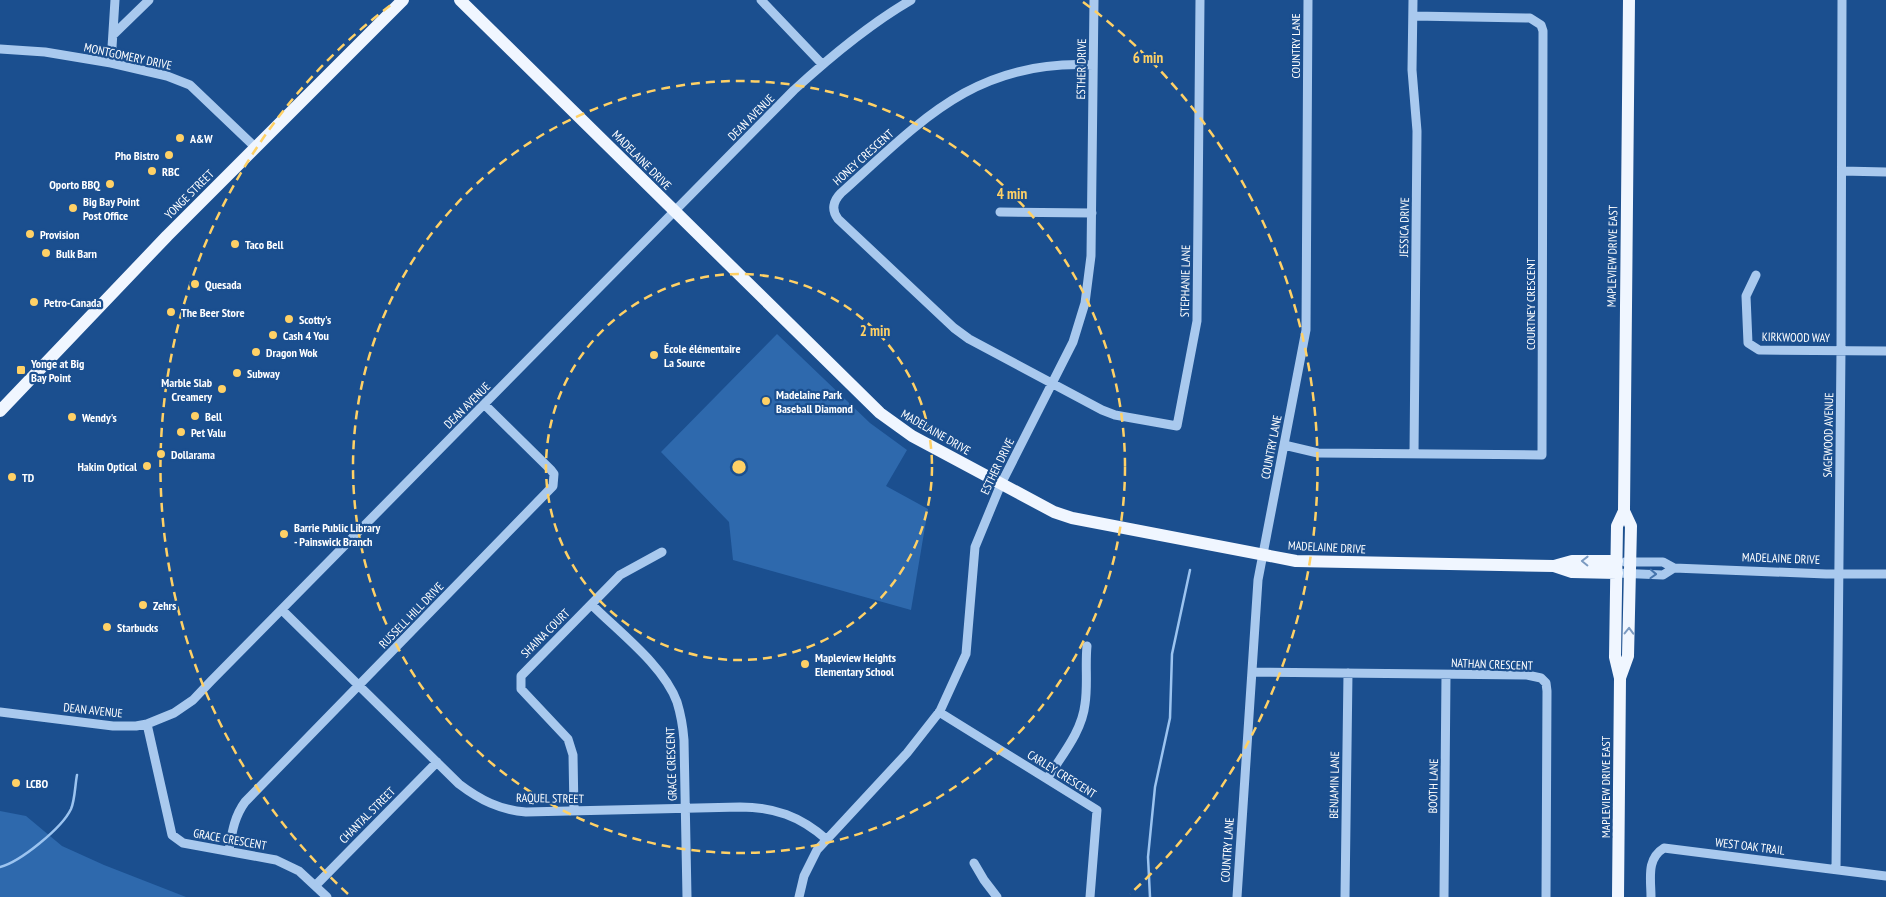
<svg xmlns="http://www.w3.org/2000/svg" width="1886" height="897" viewBox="0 0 1886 897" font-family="'PT Sans Narrow',sans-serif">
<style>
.green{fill:#2e69ad}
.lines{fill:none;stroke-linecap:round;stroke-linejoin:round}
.stream{stroke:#9cc4f0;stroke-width:2.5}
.minor{stroke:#a9c9ee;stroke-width:9}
.major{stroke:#f0f6ff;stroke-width:12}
.oneway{stroke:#7b9ac1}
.oneway2{stroke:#4674ac}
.ring{fill:none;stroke:#ffd166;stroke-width:2.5;stroke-dasharray:9 6}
.poi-dot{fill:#ffd166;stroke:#1b4f8f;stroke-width:2}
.labels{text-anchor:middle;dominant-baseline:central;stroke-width:4.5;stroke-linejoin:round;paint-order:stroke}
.street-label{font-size:12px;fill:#fff;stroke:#1b4f8f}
.poi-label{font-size:12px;font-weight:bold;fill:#fff;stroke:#1b4f8f;text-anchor:start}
.centre{fill:#ffd166;stroke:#1b4f8f;stroke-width:2.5}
.ring-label{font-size:15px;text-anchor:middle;font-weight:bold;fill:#ffd166;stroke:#1b4f8f;stroke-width:4.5;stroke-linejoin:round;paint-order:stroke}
</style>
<rect width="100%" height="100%" fill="#1b4f8f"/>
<path class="green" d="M777,334l93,89 37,27 -21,36 42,23 -17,101 -178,-50 -4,-38 -68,-70z
M0,811l26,5 36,30 42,19 82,32h-186z"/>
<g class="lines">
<path class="stream" d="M0,867c20,-5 62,-39 71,-58 4,-9 4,-24 6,-34
M1150,897l-2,-40 7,-70 15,-69 2,-64 18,-84"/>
<path class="minor" d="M761,0l61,64
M1413,0l-1,70 5,61 -3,323
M113,35l36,-35
M0,49l45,3 66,11 56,13 23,9 65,62
M111,63l4,-63
M1093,65c-118,-6 -172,56 -252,128 -8,8 -10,17 -3,26l116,109 15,11 133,71 13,5 62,11 20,-105 3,-321
M1842,171l44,1
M1000,212l92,1
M1756,275l-10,21 2,47 11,7 127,1
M1284,445l34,8 224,2 1,-424 -2,-6 -11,-7 -117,-2
M1625,562h38l11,6 152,6h60
M1617,573l46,2 11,-7
M592,605c27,27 72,61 85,97 4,13 6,25 7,38l3,157
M282,610l177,174c21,16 41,26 67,28l214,-5c34,0 60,9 86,32
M1252,672l275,3 14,3 5,5 1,8 -1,206
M0,712l113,14h23l11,-2 27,-11 19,-13 18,-19 583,-591c36,-33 74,-65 117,-90
M939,712l158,98 -7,87
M147,724l25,111 11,8 93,17 23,11 28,26
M1047,779c14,-23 35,-47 38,-75 3,-19 0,-39 2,-58
M574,811l-1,-56 -5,-16 -47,-50v-13l99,-101 42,-23
M229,850c3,-17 5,-33 16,-48l308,-316 1,-12 -3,-4 -66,-65
M974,863l10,17 13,17
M1836,869l5,-519 1,-350
M316,885l121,-123
M799,897l5,-21 13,-26 90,-97 33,-42 26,-57 9,-107 26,-63 72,-142 12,-39 6,-47 3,-256
M1237,897l21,-317 48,-250 2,-330
M1345,897l3,-224
M1444,897l2,-222
M1651,897c0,-18 -5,-38 13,-49l222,28"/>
<path class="major" d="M460,0l420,413 32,23 142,76 18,6 224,43 258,5 18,-5h45
M0,411l167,-175 236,-236
M1554,566l18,6 45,1
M1620,678l8,-22 3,-130 -7,-15
M1618,897l2,-219 -5,-21 2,-131 7,-15 5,-511"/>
</g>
<defs><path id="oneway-chevron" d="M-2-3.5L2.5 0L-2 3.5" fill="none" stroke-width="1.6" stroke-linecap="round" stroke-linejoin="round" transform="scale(1.25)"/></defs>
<g class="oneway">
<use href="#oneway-chevron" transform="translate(1585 561) rotate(-179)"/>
<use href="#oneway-chevron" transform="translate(1629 631) rotate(-89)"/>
</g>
<use class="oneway2" href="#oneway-chevron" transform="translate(1653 574) rotate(2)"/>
<g class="ring">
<circle cx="739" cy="467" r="193"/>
<circle cx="739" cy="467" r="386"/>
<path d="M348 894A579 579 0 0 1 395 2M1083 2A579 579 0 0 1 1130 894"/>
</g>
<g class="poi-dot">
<circle cx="180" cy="138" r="5"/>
<circle cx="169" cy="155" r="5"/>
<circle cx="152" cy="171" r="5"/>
<circle cx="110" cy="184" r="5"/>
<circle cx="73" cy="208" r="5"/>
<circle cx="30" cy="234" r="5"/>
<circle cx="235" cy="244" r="5"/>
<circle cx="46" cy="253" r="5"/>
<circle cx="195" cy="284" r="5"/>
<circle cx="34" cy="302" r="5"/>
<circle cx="171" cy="312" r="5"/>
<circle cx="289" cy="319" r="5"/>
<circle cx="273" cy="335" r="5"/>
<circle cx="256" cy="352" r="5"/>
<circle cx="654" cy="355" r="5"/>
<rect x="16" y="365" width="10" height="10" rx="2.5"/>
<circle cx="237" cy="373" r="5"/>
<circle cx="222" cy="389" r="5"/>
<circle cx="766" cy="401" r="5"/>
<circle cx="195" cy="416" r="5"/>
<circle cx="72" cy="417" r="5"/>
<circle cx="181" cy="432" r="5"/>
<circle cx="161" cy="454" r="5"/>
<circle cx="147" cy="466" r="5"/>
<circle cx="12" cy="477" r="5"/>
<circle cx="284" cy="534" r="5"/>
<circle cx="143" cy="605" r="5"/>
<circle cx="107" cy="627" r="5"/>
<circle cx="805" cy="664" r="5"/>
<circle cx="16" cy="783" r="5"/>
</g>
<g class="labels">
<g class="street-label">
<text transform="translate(1295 46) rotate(-90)">COUNTRY LANE</text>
<text transform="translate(128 56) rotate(12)">MONTGOMERY DRIVE</text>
<text transform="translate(1081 69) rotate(-89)">ESTHER DRIVE</text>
<text transform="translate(751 117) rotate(-45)">DEAN AVENUE</text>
<text transform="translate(863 157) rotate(-42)">HONEY CRESCENT</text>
<text transform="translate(642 160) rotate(45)">MADELAINE DRIVE</text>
<text transform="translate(189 194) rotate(-45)">YONGE STREET</text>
<text transform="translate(1404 227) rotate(-89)">JESSICA DRIVE</text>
<text transform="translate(1612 256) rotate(-89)">MAPLEVIEW DRIVE EAST</text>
<text transform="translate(1185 281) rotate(-89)">STEPHANIE LANE</text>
<text transform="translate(1530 304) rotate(-90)">COURTNEY CRESCENT</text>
<text transform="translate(1796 337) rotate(1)">KIRKWOOD WAY</text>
<text transform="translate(467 405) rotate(-45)">DEAN AVENUE</text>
<text transform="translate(936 432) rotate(30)">MADELAINE DRIVE</text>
<text transform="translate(1828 435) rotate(-89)">SAGEWOOD AVENUE</text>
<text transform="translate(1271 447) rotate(-79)">COUNTRY LANE</text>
<text transform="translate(997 466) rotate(-64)">ESTHER DRIVE</text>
<text transform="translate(1327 547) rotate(3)">MADELAINE DRIVE</text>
<text transform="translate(1781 558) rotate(2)">MADELAINE DRIVE</text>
<text transform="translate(411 615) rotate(-46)">RUSSELL HILL DRIVE</text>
<text transform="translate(545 633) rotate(-45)">SHAINA COURT</text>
<text transform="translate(1492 664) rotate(2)">NATHAN CRESCENT</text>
<text transform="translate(93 710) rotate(6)">DEAN AVENUE</text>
<text transform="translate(671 764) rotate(-92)">GRACE CRESCENT</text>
<text transform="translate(1062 774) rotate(32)">CARLEY CRESCENT</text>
<text transform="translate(1334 785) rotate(-89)">BENJAMIN LANE</text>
<text transform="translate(1433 786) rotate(-89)">BOOTH LANE</text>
<text transform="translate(1605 787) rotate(-90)">MAPLEVIEW DRIVE EAST</text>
<text transform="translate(550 798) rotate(1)">RAQUEL STREET</text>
<text transform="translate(367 815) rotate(-45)">CHANTAL STREET</text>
<text transform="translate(230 839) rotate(10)">GRACE CRESCENT</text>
<text transform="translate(1750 846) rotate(7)">WEST OAK TRAIL</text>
<text transform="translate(1227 850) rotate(-86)">COUNTRY LANE</text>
</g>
<g class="poi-label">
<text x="190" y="138">A&amp;W</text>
<text x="159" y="155" text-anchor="end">Pho Bistro</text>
<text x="162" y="171">RBC</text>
<text x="100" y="184" text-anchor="end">Oporto BBQ</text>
<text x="83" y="201">Big Bay Point<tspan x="83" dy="14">Post Office</tspan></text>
<text x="40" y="234">Provision</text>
<text x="245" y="244">Taco Bell</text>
<text x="56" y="253">Bulk Barn</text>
<text x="205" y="284">Quesada</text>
<text x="44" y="302">Petro-Canada</text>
<text x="181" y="312">The Beer Store</text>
<text x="299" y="319">Scotty's</text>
<text x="283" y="335">Cash 4 You</text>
<text x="664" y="348">École élémentaire<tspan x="664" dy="14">La Source</tspan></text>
<text x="266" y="352">Dragon Wok</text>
<text x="31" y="363">Yonge at Big<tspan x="31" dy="14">Bay Point</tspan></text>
<text x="247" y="373">Subway</text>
<text x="212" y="382" text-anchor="end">Marble Slab<tspan x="212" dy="14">Creamery</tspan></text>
<text x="776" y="394">Madelaine Park<tspan x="776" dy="14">Baseball Diamond</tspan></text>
<text x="205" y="416">Bell</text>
<text x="82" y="417">Wendy's</text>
<text x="191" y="432">Pet Valu</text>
<text x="171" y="454">Dollarama</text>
<text x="137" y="466" text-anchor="end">Hakim Optical</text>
<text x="22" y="477">TD</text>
<text x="294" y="527">Barrie Public Library<tspan x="294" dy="14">- Painswick Branch</tspan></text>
<text x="153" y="605">Zehrs</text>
<text x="117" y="627">Starbucks</text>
<text x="815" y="657">Mapleview Heights<tspan x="815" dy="14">Elementary School</tspan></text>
<text x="26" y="783">LCBO</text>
</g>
</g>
<circle cx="739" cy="467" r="8" class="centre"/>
<g class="ring-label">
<text x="1148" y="63">6 min</text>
<text x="1012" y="199">4 min</text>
<text x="875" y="336">2 min</text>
</g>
</svg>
